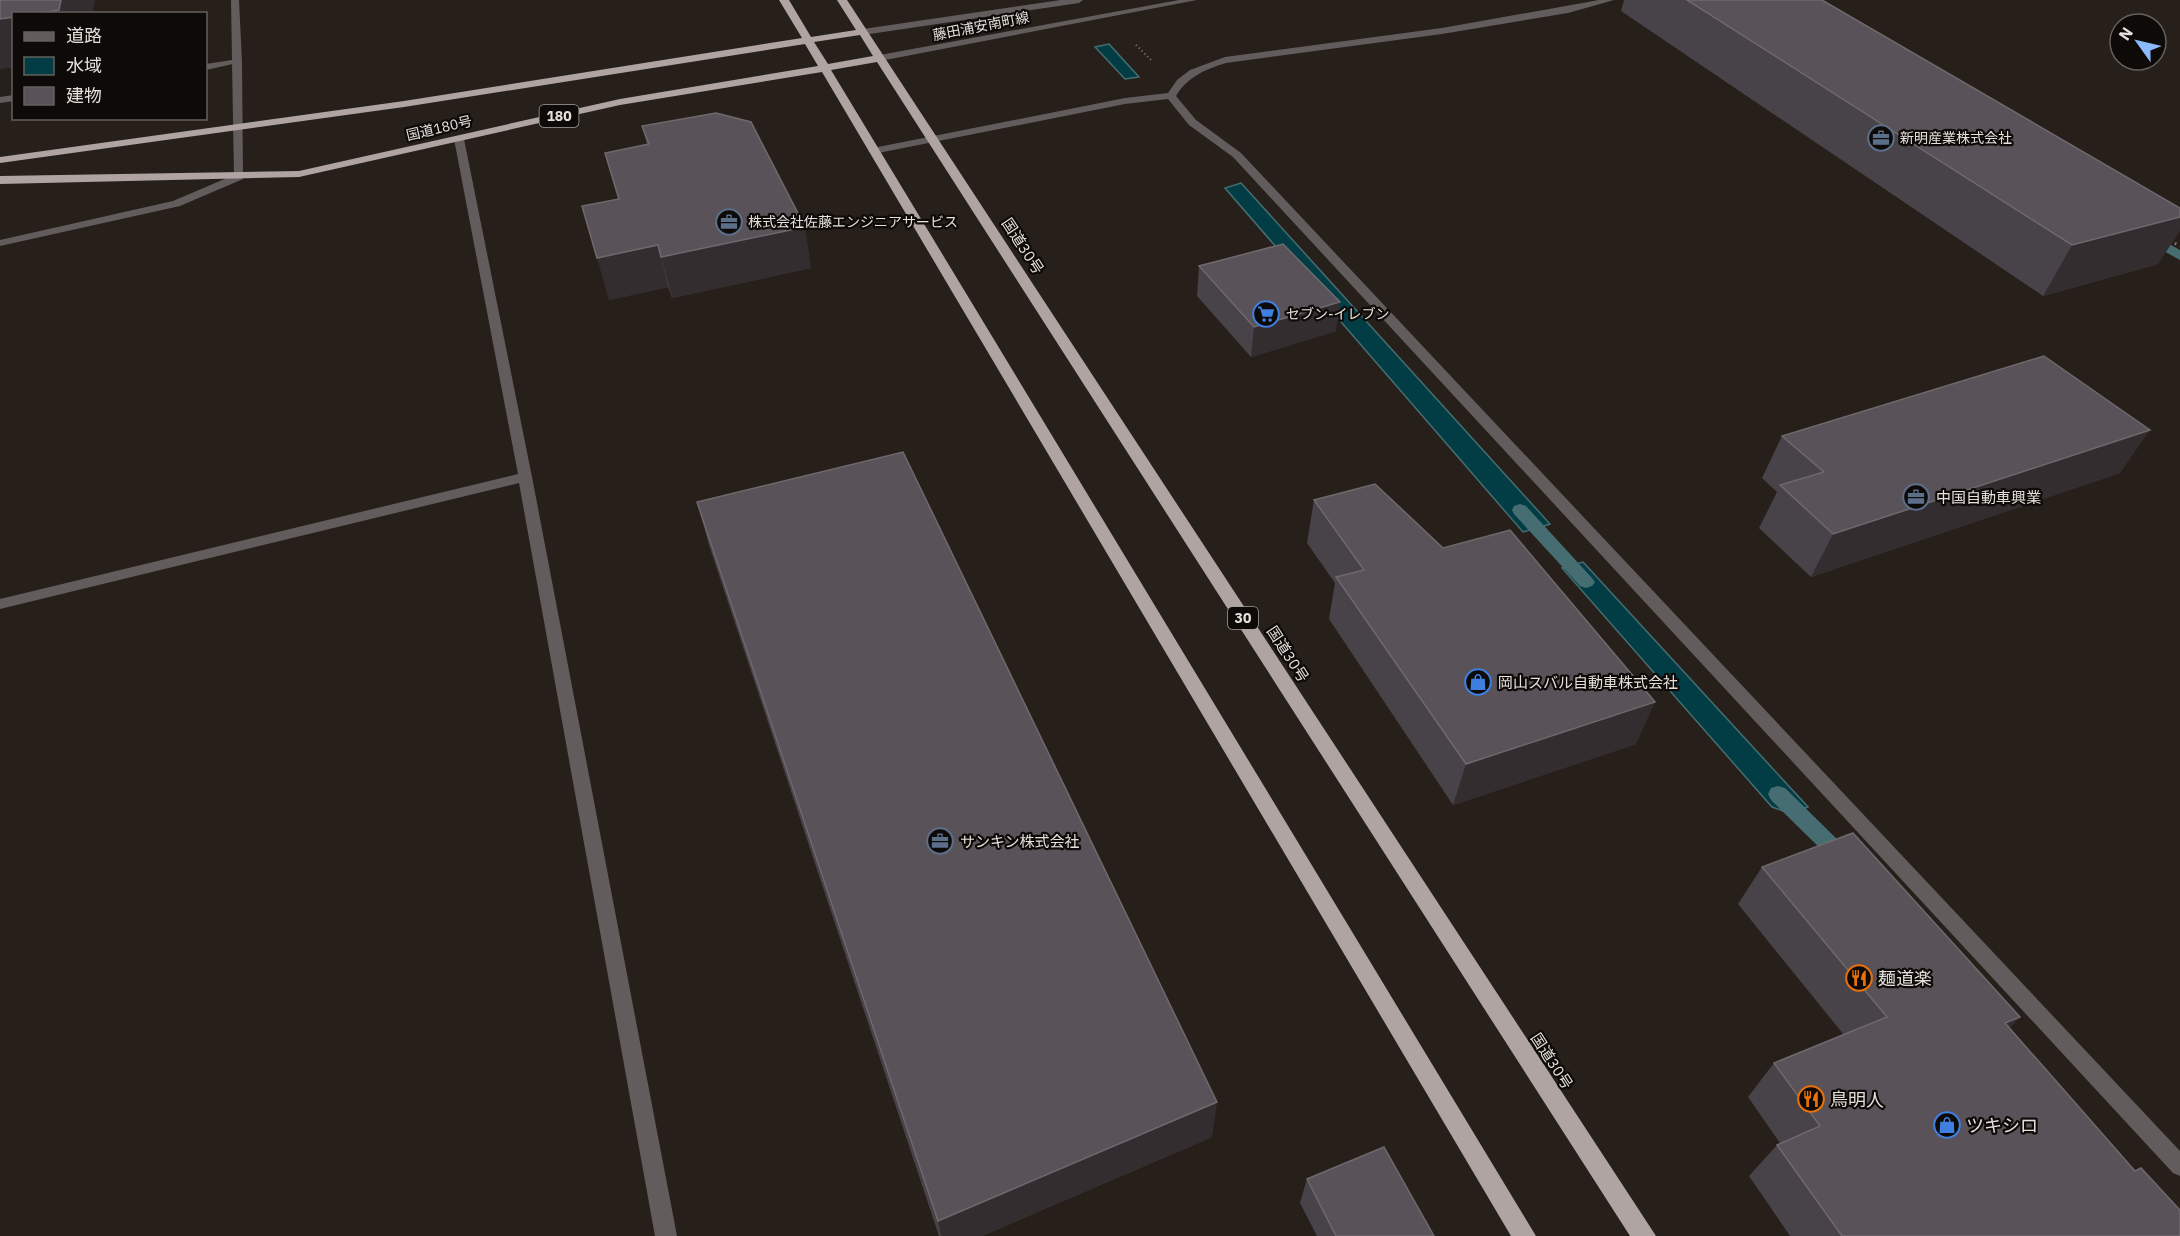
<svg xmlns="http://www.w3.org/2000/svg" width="2180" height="1236" viewBox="0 0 2180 1236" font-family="'IBM Plex Sans','Noto Sans JP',sans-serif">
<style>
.water{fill:#023d45;stroke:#466e72;stroke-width:1.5}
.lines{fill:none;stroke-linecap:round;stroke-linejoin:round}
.stream{fill:#466e72;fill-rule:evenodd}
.path-far1{stroke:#827c77;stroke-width:2;stroke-dasharray:1 3;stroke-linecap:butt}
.path{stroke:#827c77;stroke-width:3;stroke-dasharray:1.5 4;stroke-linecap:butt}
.service{fill:#625d5c;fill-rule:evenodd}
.minor{fill:#625d5c;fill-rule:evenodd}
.tertiary{fill:#625d5c;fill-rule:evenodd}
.trunk{fill:#b0a4a2;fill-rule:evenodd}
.wall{fill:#484249}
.shaded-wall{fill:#342d30}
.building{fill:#595359;stroke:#6f696d;stroke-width:1.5}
.labels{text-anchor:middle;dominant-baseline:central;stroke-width:4.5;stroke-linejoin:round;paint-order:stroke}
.far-street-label{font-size:14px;fill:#e5e0dc;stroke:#0d0a08}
.shield{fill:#0d0a08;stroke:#a4a09c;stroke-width:1.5}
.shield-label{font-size:14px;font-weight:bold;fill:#e5e0dc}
.far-poi-label{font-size:14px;fill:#e5e0dc;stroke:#0d0a08;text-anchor:start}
.street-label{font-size:15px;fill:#e5e0dc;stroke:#0d0a08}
.poi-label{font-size:15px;fill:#e5e0dc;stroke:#0d0a08;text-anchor:start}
.near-poi-label{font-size:18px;fill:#e5e0dc;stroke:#0d0a08;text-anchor:start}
</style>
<rect width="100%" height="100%" fill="#27201a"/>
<path class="water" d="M1109,44l30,33 -14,2 -30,-32z
M1241,183l309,341 -27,8 -298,-344z
M1583,562l225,245 -19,6 -17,-6 -210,-239z"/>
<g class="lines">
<path class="stream" d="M2149,233l31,17v10l-36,-20 -2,-3z
M1520,504l6,2 66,72 3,4 -3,4 -6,2 -6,-2 -66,-72 -2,-4 2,-4z
M1778,786l7,2 61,60 3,6 -3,6 -7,3 -7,-3 -61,-60 -3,-6 3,-6z"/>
<path class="path-far1" d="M1136,45l16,16"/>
<path class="path" d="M2170,241l10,5"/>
<path class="service" d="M231,0h8l3,62 -36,8v-6l26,-4z
M14,95v6l-14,2v-6z"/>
<path class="minor" d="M1599,0h15l-46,13 -126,21 -216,29c-20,6 -39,14 -50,33l20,24 45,33 939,998v25l-7,-3 -940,-1016 -44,-32 -21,-26 -43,5 -252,50 -5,-3 5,-3 252,-50 43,-5 9,-13 13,-10 35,-13 217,-29z
M237,59l5,3 1,117 -63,27 -180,40v-6l173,-39 61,-26 -2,-113z
M455,137l9,2 68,338 145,759h-22l-136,-753 -519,126v-10l518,-125 -64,-335z"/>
<path class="tertiary" d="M1061,0h22l-4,3 -216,32 -5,-3 5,-3z
M1179,0h18l-317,61 -5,-3 5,-3z"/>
<path class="trunk" d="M779,0h10l22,37 45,-7 -19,-30h10l809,1236h-26l-753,-1174 -46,8 705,1166h-25l-689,-1164 -202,33 -321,72 -299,7v-8l299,-5 321,-72 198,-33 -13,-22 -401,63 -404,56v-6l404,-56 398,-63zM860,35l13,21 -45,8 -14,-22z"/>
</g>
<path class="wall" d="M1624,0h198l336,264 -115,32 -422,-285z
M642,126l169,142 -139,30 -4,-11 -59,13 9,-101 -13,-46 42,-8z
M1199,266l137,65 -85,26 -54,-61z
M1782,436l338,37 -309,104 -52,-49 18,-36 -15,-14z
M1314,500l322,244 -183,61 -124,-186 6,-36 -28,-40z
M697,502l515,635 -230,99h-43l-230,-691z
M1762,867l258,150 -11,11 171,208h-390l-41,-60 28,-31 3,-2 -32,-46 26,-34 70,-28 -106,-131z
M1307,1179l127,57h-117l-17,-33z"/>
<path class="shaded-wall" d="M61,0h34l-3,14h-58z
M14,17v50l-14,2v-50z
M2180,217v14l-22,33 -115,32 29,-51z
M805,227l6,41 -139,30 -11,-41z
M658,245l10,42 -59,13 -12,-42z
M1340,302l-4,29 -85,26 3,-30z
M2150,430l-30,43 -309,104 22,-43z
M1655,702l-19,42 -183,61 13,-41z
M2020,1017l-35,34 20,-28z
M1217,1102l-5,35 -230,99h-41l-3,-15z"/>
<path class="building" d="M0,0h61l-2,10 -25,4h-20v3l-14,2z
M1687,0h135l358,208v9l-108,28z
M716,113l35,9 54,105 -144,30 -3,-12 -61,13 -15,-52 37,-7 -14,-46 44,-9 -7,-18z
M1283,244l57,58 -86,25 -55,-61z
M2044,356l106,74 -317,104 -53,-49 44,-13 -42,-36z
M903,452l314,650 -279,119 -241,-719z
M1375,484l68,64 67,-18 145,172 -189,62 -130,-187 28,-7 -50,-70z
M1853,833l167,184 -15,6 130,148 6,-3 39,42v26h-338l-65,-91 43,-19 -46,-63 113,-46 -125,-150z
M1384,1147l50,89h-98l-29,-57z"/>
<defs>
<g id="office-ring" transform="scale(1.35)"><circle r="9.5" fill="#0d0a08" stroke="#5c6f8a" stroke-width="1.5"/><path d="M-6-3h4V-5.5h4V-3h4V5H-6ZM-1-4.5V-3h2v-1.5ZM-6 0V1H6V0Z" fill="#5c6f8a"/></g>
<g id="supermarket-ring" transform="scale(1.35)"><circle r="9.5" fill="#0d0a08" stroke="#3f7fe0" stroke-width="1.5"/><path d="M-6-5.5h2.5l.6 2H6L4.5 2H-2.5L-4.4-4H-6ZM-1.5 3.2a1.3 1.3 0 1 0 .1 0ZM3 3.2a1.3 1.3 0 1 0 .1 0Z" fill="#3f7fe0"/></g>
<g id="shop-ring" transform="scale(1.35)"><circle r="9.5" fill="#0d0a08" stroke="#3f7fe0" stroke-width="1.5"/><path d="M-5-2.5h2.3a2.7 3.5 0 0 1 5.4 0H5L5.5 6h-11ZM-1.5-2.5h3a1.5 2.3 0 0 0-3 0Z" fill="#3f7fe0"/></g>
<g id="restaurant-ring" transform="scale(1.35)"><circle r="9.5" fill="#0d0a08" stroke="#e8710a" stroke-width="1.5"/><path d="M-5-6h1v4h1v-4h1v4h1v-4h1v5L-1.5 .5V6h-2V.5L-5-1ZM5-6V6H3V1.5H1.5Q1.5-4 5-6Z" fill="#e8710a"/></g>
</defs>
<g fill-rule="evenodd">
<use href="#office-ring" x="1881" y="138"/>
<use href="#office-ring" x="729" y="222"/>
<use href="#supermarket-ring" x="1266" y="314"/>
<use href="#office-ring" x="1916" y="497"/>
<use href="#shop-ring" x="1478" y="682"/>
<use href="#office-ring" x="940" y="841"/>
<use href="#restaurant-ring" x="1859" y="978"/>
<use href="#restaurant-ring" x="1811" y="1099"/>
<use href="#shop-ring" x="1947" y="1125"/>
</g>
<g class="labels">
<g class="far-street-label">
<text transform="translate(981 26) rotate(-11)">藤田浦安南町線</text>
<text transform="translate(439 128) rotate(-13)">国道180号</text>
</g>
<g class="shield">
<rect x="539.5" y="105" width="39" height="22" rx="4.5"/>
<rect x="1228" y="607" width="30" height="22" rx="4.5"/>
</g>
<g class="shield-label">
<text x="559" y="116">180</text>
<text x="1243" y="618">30</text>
</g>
<g class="far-poi-label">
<text x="1900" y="138">新明産業株式会社</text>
<text x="748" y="222">株式会社佐藤エンジニアサービス</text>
<text x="1286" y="314">セブン-イレブン</text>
</g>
<g class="street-label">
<text transform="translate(1023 246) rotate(57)">国道30号</text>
<text transform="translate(1288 654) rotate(57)">国道30号</text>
<text transform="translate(1552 1061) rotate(57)">国道30号</text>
</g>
<g class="poi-label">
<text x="1936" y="497">中国自動車興業</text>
<text x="1498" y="682">岡山スバル自動車株式会社</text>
<text x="960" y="841">サンキン株式会社</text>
</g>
<g class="near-poi-label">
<text x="1878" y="978">麺道楽</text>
<text x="1830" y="1099">鳥明人</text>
<text x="1966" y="1125">ツキシロ</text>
</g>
</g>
<rect x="12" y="12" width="195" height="108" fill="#0d0a08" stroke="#63605d" stroke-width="1.5"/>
<rect x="24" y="32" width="30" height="9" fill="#625d5c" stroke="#63605d" stroke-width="1.5"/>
<text x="66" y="42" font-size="18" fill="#e5e0dc">道路</text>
<rect x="24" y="57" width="30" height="18" fill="#023d45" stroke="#63605d" stroke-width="1.5"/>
<text x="66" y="72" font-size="18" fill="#e5e0dc">水域</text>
<rect x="24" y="87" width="30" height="18" fill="#595359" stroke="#63605d" stroke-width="1.5"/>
<text x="66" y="102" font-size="18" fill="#e5e0dc">建物</text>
<g transform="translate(2138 42) rotate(304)"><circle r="28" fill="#0d0a08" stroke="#63605d" stroke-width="1.5"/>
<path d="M0-4.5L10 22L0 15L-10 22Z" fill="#8abafc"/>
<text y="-9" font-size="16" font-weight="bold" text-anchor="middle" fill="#e5e0dc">N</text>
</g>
</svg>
